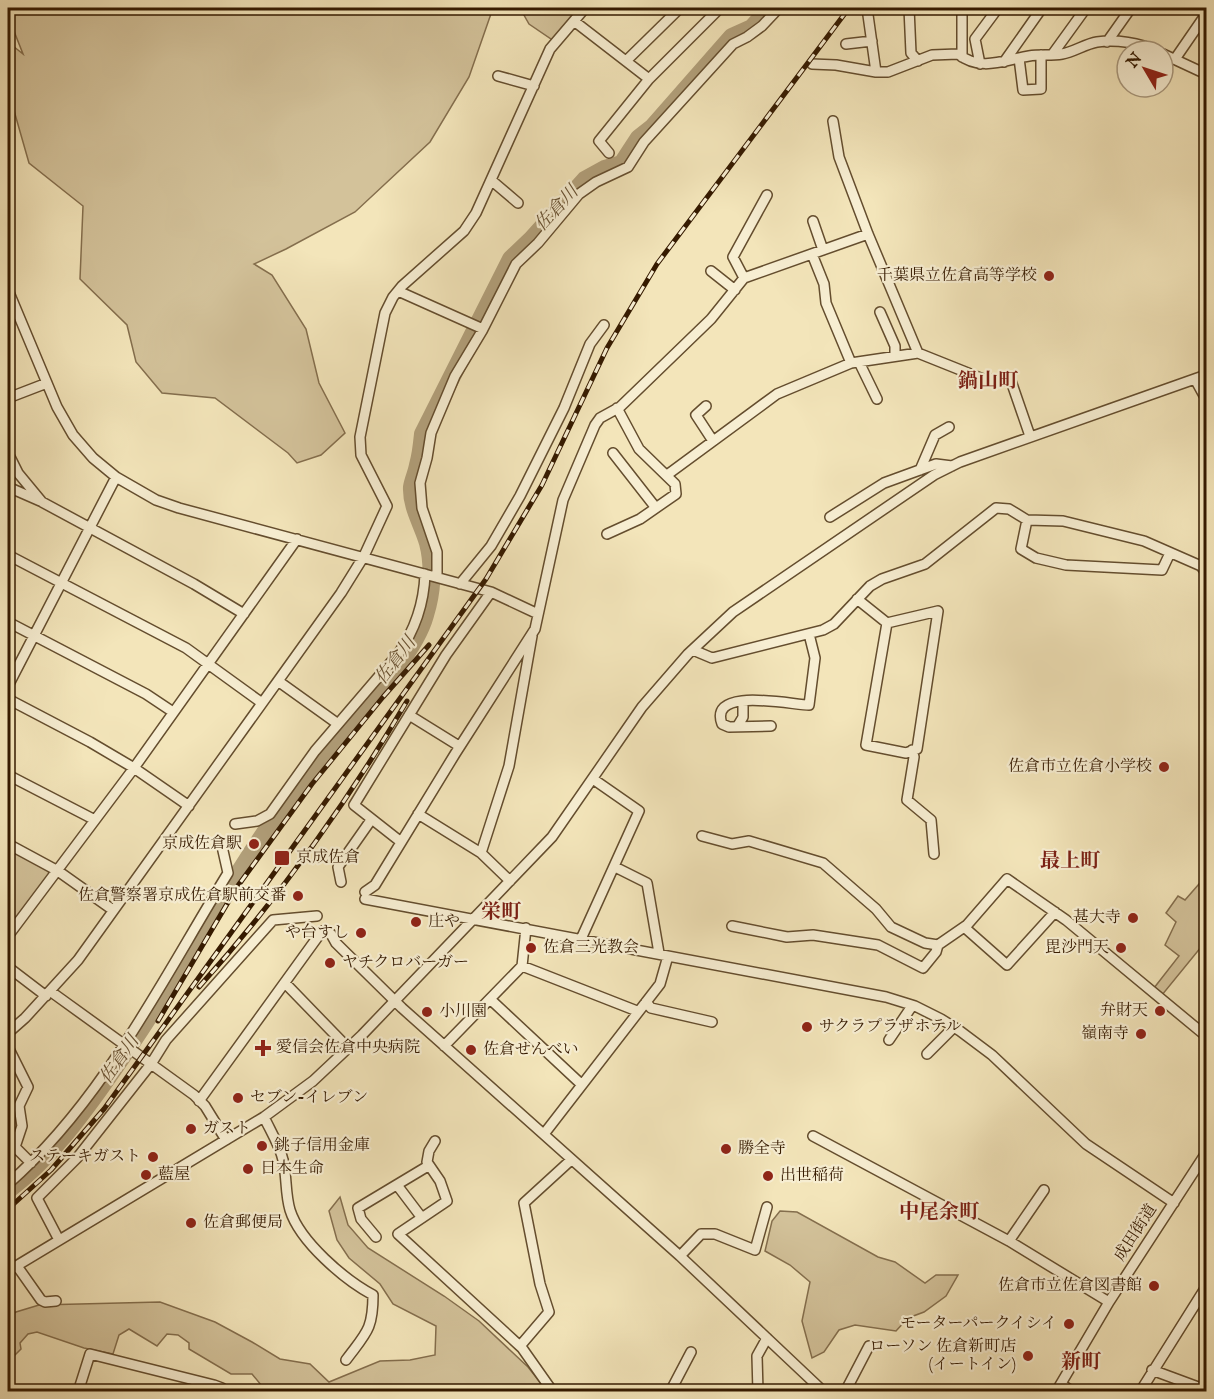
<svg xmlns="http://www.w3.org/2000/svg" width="1214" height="1399" viewBox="0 0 1214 1399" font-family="'IM FELL English','Noto Serif JP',serif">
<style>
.green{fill:#d3c29a;stroke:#846e4d;stroke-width:1.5}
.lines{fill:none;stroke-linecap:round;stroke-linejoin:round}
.river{stroke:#b2a07b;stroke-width:18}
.minor-casing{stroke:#644d2e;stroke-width:12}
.minor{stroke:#f7eed2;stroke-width:9}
.rail-casing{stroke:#351a00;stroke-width:5}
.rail{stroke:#f7eed2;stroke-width:3;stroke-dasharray:9;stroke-linecap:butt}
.poi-dot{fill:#8f2418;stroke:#f7eed2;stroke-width:2}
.labels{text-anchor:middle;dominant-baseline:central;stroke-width:4.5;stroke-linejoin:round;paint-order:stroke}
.poi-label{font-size:16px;fill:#351a00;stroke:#f7eed2;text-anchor:start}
.street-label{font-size:16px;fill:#351a00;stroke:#f7eed2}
.water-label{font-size:18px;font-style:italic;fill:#675031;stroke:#f7eed2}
.quarter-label{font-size:20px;font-weight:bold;fill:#7a1f14;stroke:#f7eed2}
</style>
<rect width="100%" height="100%" fill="#f3e5ba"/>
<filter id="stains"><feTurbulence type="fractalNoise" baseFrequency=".00333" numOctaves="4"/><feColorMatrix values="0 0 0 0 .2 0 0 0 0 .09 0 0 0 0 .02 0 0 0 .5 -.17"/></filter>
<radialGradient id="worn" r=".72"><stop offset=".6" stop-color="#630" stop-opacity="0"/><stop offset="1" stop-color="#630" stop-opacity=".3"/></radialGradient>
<path class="green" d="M8,8h485l-24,69 -39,65 -75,70 -69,37 -32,15 18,11 34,54 13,54 26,50 -24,22 -24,8 -9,-10 -73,-55 -53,-5 -26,-31 -9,-37 -47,-46 3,-73 -54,-43 -16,-56 -5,-2v-63l15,12 -15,-38z
M520,8h67l-11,18 -19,17 -28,-19z
M8,849l40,21 2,8 -42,54z
M1206,876v65l-44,54 -8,-7 25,-32 -14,-11 11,-23 -10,-9 12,-17 7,4z
M340,1197l8,28 20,23 76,48 35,25 49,46 19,24h-281l-14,-17h-21l-42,-25v-6l-11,-8 -11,-1 -10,12 -28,-17 -10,6 -6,19 -29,-6 -47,-16 -9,2 -8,9 1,6 -13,13v-45l8,-5 23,-7 121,-3 55,20 37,20 28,17 30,5 19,18 51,-21 30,-1 25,-5 1,-29 -43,-22 -13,-20 -31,-26 -12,-18 -8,-29z
M780,1211l17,1 81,45 17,5 30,21 11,-8h22l-12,21 -22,16 -16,6 -12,13 -41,-6 -16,5 -15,22 -12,6 -10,-37 8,-39 -20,-17 -25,-14 7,-30z"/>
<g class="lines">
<path class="river" d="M8,1190c42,-32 74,-76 104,-119 72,-101 129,-213 205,-311 31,-40 95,-98 108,-145 7,-22 9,-49 3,-72 -5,-18 -17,-36 -16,-56 1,-7 5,-15 6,-22 3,-10 4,-21 5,-31l88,-175 21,-20 53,-59 20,-11 17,-5 17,-26 14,-11 79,-90 20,-9 18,-20"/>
<g class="minor-casing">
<path id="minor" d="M867,8l9,64
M909,8l2,45 7,8
M962,8v49
M574,21l75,58 -50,62 10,12
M1107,42l24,-34
M846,44l26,-3
M1163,54l43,20
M1052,55l34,-47
M1019,58l4,32 18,-1v-34
M1175,59l31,-45
M626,61l54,-53
M1004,62l38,-54
M812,64l24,1 40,7h12l44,-17 26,-1c23,18 46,6 71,2 11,-2 22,0 33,-2 12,-2 23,-10 35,-12 19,-3 43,1 60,9
M980,64l-5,-25 23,-31
M498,76l36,10
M649,79l68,-68 -4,-3
M833,121l6,36 29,77 50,119
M491,180l27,23
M813,221l10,29
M812,254l12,30 2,19 25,60
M711,271l24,19
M744,278l-11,-21 34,-62
M8,290l49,117 16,28 20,23 23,19 40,23 23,8 312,84 47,22
M398,291l85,38
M880,312l15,34v10
M859,362l18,37
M1195,379l11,20
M8,398l39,-15
M706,406l-10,9 17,26
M8,453l10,20 24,29 152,82 50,30
M613,453l43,55
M920,470l15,-35 14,-8
M667,475l110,-81 74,-31 67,-10 65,26 28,2 19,55
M8,487l32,14
M830,517l54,-34 52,-19 16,2
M1027,520l36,1 81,20 57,25 5,7
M607,534l33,-15 36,-25 -1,-10 -36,-35 -22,-41
M8,555l178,93 76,55
M437,577v-25l-15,-44 -2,-25 7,-25 4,-25 24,-57 27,-45 34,-67 22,-21 41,-49 17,-12 32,-15 16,-25 89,-98 14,-7 15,-11 17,-18
M460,584l31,-38 29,-50 44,-88 26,-64 14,-19
M857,599l30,24 51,-12 -21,138 -11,4 -40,-8 21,-122
M8,622l138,72 27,18
M693,650l19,8 111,-28 11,-6 36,-38 12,-7 43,-15 71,-56 13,1 18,11 -6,29 15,9 30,7 96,5 8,-17
M278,681l60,43
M8,686l108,-209
M8,699l82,43 44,26 55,38
M409,715l50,31
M771,726l-42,1 -7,-3c-14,-38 70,-19 87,-19l6,-47 -6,-24
M737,727l6,-10v-15
M912,750l2,7 -7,43 24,20 3,34
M8,775l87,45
M418,814l63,39 29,28
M235,824l22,-3 13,-7 45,-63 83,-97c17,-24 26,-51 27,-80
M702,836l30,8 17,-3 74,22 53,46 15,18 34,16 13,2 29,-20 40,-46 59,41 140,116
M401,842l-47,-37 92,-150 45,-63
M8,844l50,27 55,39
M481,853l28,-87 23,-130
M615,867l32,16 12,70
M341,882l-3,-15 33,-47
M365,892l10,-7 80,-131 80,-125 28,-129 32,-75 5,-7 20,-11 91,-88 33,-41 124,-44
M365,899l521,98 29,9 26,13 19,12 32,24 94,89 88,59
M732,926l55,11 26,-2 65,10 45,23 13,-16 2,-7
M964,927l43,38 48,-53
M331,934l5,9 66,65 278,248 144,136
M8,936l126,-168 163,-229
M581,939l58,-128 -46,-32
M522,966l4,-38
M8,967l38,29
M285,983l63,65
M50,991l144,104 11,11 21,34
M490,999l91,85
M646,1002l5,6 61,14
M8,1033l17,-15 53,-58 263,-367 23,-37 23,-50 -26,-51 -1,-18 25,-124 8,-16 9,-11 62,-55 12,-18 74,-164 35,-41
M889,1040l23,-34
M444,1046l78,-80 115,45
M8,1047l20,40 -9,19 3,20 -7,21 16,16
M927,1054l27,-27
M199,1101l123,-170
M264,1117c6,13 16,29 19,43 4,16 2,33 7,50 10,32 55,70 83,85 0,35 -7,38 -27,65
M544,1134l116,-150 8,-28
M813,1136l196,105 100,61
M435,1141l-6,10 -2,11 13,19 7,20 -49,33 124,114 31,44
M8,1184c96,-84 154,-204 220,-311l-7,-31
M397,1185l25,33
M376,1237l-15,-18 -3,-11 70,-42
M59,1240l-22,-42 40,-40 74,-94 15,-24 107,-120 44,-4
M1009,1241l35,-51
M680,1256l21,-22h14l40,16 12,-43
M17,1266l24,34 4,2 11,-1
M8,1271l256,-154 49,-36 49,-46 190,-198 90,-130 46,-53 45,-42 201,-137 26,-13 246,-87
M520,1346l29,-34 -9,-28 -16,-81 47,-43
M1152,1370l54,20
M1061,1384l12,8
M78,1392l12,-38 124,31 8,3v4
M670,1392l21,-40
M758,1392l-1,-36 10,-18
M845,1392l24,-46
M1056,1392l53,-90 97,-149
M1140,1392l66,-105"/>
</g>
<use href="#minor" class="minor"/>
<g class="rail-casing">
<path id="rail" d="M199,987c79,-88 148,-184 208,-286
M158,1021l79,-134 75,-103 71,-87 46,-52
M8,1209l43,-39 53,-61 382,-530 56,-94 65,-137 50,-84 192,-256"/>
</g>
<use href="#rail" class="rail"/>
</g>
<g class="poi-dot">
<circle cx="1049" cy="276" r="6"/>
<circle cx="1164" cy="767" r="6"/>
<circle cx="254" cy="844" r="6"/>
<rect x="274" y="850" width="16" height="16" rx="3"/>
<circle cx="298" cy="896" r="6"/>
<circle cx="1133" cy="918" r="6"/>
<circle cx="416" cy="922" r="6"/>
<circle cx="361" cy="933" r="6"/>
<circle cx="531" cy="948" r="6"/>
<circle cx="1121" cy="948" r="6"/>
<circle cx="330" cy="963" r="6"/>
<circle cx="1160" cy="1011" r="6"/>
<circle cx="427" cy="1012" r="6"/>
<circle cx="807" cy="1027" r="6"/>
<circle cx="1141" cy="1034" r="6"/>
<path d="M260 1039h6v6h6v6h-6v6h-6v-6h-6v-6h6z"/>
<circle cx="471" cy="1050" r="6"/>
<circle cx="238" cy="1098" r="6"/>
<circle cx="191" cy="1129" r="6"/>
<circle cx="262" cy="1146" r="6"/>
<circle cx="726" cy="1149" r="6"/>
<circle cx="153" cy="1157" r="6"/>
<circle cx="248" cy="1169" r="6"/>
<circle cx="146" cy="1175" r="6"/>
<circle cx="768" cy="1176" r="6"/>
<circle cx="191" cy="1223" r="6"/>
<circle cx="1154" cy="1286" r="6"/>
<circle cx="1069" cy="1324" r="6"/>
<circle cx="1028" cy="1356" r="6"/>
</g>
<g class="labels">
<g class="poi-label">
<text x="1037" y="276" text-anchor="end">千葉県立佐倉高等学校</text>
<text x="1152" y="767" text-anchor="end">佐倉市立佐倉小学校</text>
<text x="242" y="844" text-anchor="end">京成佐倉駅</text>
<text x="296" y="858">京成佐倉</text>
<text x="286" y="896" text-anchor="end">佐倉警察署京成佐倉駅前交番</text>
<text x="1121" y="918" text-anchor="end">甚大寺</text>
<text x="428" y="922">庄や</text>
<text x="349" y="933" text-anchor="end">や台すし</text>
<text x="543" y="948">佐倉三光教会</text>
<text x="1109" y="948" text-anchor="end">毘沙門天</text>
<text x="342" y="963">ヤチクロバーガー</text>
<text x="1148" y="1011" text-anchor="end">弁財天</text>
<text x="439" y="1012">小川園</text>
<text x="819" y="1027">サクラプラザホテル</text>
<text x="1129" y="1034" text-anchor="end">嶺南寺</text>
<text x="276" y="1048">愛信会佐倉中央病院</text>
<text x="483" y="1050">佐倉せんべい</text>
<text x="250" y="1098">セブン-イレブン</text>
<text x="203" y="1129">ガスト</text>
<text x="274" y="1146">銚子信用金庫</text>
<text x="738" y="1149">勝全寺</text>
<text x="141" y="1157" text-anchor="end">ステーキガスト</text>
<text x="260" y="1169">日本生命</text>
<text x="158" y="1175">藍屋</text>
<text x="780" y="1176">出世稲荷</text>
<text x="203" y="1223">佐倉郵便局</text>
<text x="1142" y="1286" text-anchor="end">佐倉市立佐倉図書館</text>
<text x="1057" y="1324" text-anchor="end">モーターパークイシイ</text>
<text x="1016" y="1347" text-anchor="end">ローソン 佐倉新町店<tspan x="1016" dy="18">(イートイン)</tspan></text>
</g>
<g class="street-label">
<text transform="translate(1136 1233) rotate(-57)">成田街道</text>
</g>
<g class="water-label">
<text transform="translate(557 209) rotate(-47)">佐倉川</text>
<text transform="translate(396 661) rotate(-53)">佐倉川</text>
<text transform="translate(120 1060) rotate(-55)">佐倉川</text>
</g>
<g class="quarter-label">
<text x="988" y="381">鍋山町</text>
<text x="1070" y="861">最上町</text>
<text x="501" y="912">栄町</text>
<text x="939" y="1212">中尾余町</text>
<text x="1081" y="1362">新町</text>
</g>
</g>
<rect width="1214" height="1399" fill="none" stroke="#f3e5ba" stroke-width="30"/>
<rect x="9" y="9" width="1196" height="1381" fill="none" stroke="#351a00" stroke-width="3"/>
<rect x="15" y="15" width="1184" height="1369" fill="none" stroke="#351a00" stroke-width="1.5"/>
<g transform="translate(1145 69) rotate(309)"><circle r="28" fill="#f7eed2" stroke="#a9997e" stroke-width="1.5"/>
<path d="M0-4.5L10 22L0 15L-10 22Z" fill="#8f2418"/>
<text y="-9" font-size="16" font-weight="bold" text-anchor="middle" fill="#351a00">N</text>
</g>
<rect width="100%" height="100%" filter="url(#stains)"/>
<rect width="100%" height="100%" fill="url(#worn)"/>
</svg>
